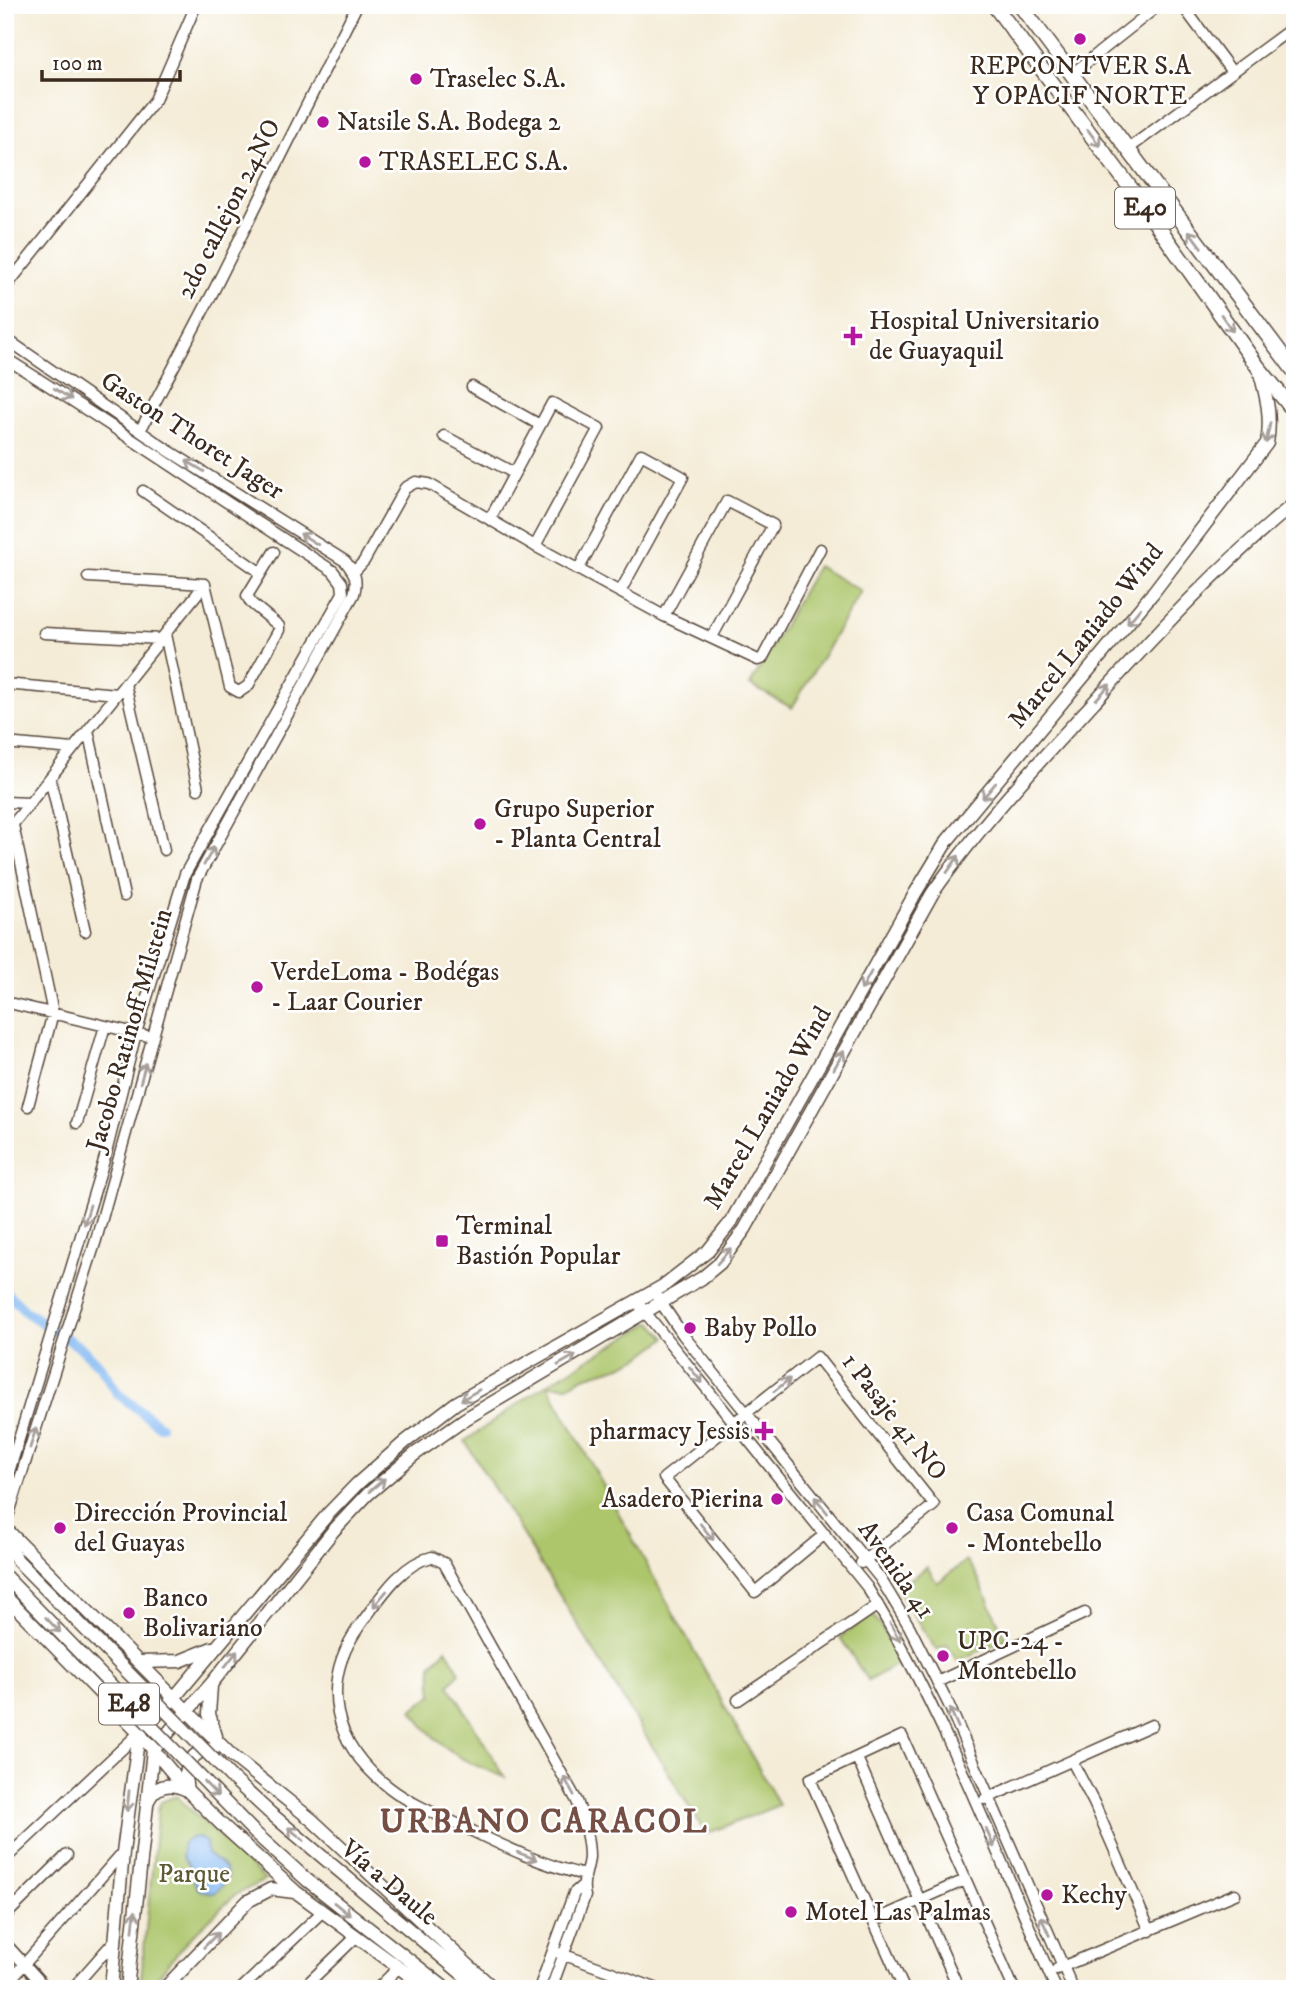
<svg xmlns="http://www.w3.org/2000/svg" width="1300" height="1994" viewBox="0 0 1300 1994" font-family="'IM FELL DW Pica',serif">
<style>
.green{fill:#adc66c;stroke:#747845;stroke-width:2}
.water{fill:#83b9f2;stroke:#5f7288;stroke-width:2}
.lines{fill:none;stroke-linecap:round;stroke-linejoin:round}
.canal{stroke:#83b9f2;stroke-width:10}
.minor-casing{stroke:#57473a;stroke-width:13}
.major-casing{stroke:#57473a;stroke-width:15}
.highway-casing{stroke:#57473a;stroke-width:17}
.minor{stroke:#fff;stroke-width:10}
.major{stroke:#fff;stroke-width:12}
.highway{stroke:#fff;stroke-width:14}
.major-bridge-casing{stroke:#57473a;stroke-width:15;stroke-linecap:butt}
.major-bridge{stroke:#fff;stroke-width:12}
.oneway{stroke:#a79f9a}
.poi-dot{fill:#b5179e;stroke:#fff;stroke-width:2.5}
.labels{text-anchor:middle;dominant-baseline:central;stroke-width:5;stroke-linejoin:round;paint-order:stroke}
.shield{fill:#fff;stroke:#766a62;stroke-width:2}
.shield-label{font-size:24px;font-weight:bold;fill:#3b2a1e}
.poi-label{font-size:26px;fill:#3b2a1e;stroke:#fff;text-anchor:start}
.street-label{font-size:26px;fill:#3b2a1e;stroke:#fff}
.park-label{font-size:26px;fill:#5d5935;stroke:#fff}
.district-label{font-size:33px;font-weight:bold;letter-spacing:2px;fill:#754e44;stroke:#fff}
</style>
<rect width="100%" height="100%" fill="#fff"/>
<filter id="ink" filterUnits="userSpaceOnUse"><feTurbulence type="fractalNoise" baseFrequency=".0143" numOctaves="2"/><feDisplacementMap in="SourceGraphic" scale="14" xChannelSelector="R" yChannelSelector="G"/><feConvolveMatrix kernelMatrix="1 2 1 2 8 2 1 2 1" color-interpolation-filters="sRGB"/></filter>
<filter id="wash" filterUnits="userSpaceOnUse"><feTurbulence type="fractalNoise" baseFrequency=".00686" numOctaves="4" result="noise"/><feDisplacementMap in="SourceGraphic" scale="28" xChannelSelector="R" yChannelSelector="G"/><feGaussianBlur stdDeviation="1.57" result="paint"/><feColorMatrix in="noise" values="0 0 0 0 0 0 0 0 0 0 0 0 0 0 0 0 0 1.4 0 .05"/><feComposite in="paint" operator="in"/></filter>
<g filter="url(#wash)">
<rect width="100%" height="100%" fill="#f4ecd7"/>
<path class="green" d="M817,566l44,25 -69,117 -42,-23z
M652,1322l14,16 -24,18 -21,10 -37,11 -16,9 -20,-1 231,420 -73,29 -241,-393 82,-57z
M966,1561l8,9 32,69 -49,22 -10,-16 -11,5 -39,-61 30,-22 10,16z
M873,1614l29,47 -34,20 -28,-44z
M446,1649l14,23 -11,13 56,92c-44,-16 -66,-27 -93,-67l20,-15 -1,-30z
M176,1796l89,84 -30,15 -48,46 -39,48h-8l18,-180 3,-7z"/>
<path class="water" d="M199,1837l7,5 1,12c5,5 12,7 16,12 9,10 0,21 -9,27l-15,-3c-10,-13 -3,-20 -17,-33v-13l8,-6z"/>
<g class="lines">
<path class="canal" d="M5,1291l21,21 55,36 19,18 18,28 42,32"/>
</g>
</g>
<g filter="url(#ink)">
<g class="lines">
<g class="minor-casing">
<path id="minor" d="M1182,5l50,67
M1072,74l87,-69
M1128,149l167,-123
M5,288l150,-188 41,-95
M5,338l161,111 179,112c10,12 13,18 9,33l-157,285 -101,361 -91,286
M5,358c111,69 218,143 328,213l9,12 1,10 -158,281 -49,159 -31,124 -100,328
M472,387l68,38
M140,431l74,-141 143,-285
M444,436l70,37
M143,491l117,81
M490,519l62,-116 47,25 -64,118
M578,570l63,-116 42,23 -63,115
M354,572l10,-11 41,-73 11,-6 13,2 106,62 129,70 94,44 4,-1 58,-110
M88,577l117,7
M205,584l25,103 9,5 9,-6 31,-56v-4l-28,-23 -4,-7 27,-44
M664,616l63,-115 46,24 -61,112
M44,633l117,6
M165,634l33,155
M5,684l112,10
M125,684l39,166
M88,730l36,166
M5,743l68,6
M50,778l35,153
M5,802l25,1
M13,825l40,188 -25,93
M5,834l200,-250
M5,1002l147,35
M77,1123l28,-97
M657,1297l26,38 197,243 29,48 39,77 125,286
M636,1301l231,286c77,126 130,267 189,402
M825,1534l-70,58 -91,-114 153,-121 117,148 -73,58
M937,1682l148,-69
M738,1700l140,-95
M857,1758l102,231
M1072,1761l22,42 56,128
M985,1799l167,-74
M5,1859l134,-126
M5,1916l62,-61
M873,1921l92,-41
M5,1943l42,46
M559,1953l99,36
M1057,1969l178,-75
M5,1986l118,-134
M72,1989l44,-50
M241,1989l81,-77
M302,1989l54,-52
M377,1989l22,-22
M539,1989l35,-96 8,-7
M551,1989l34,-93c-4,-15 3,-25 4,-39 0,-19 -6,-39 -12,-56l-133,-238 -12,-6c-32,7 -53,43 -72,68 -42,59 -27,120 30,163 22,17 51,28 76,40 39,19 76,37 119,47
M904,1989l-94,-210 92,-43 112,253"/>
</g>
<g class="major-casing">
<path id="major" d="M5,1528l225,226 82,66 182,169
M5,1538l11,20
M5,1596l134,137 48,57 33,33 76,69 132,97
M140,1662l40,-1 32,-13
M211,1686l-2,28 7,22
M139,1733l35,-35 154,-184 29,-30 48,-42 51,-39 207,-117 45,-35 23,-29 185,-330 31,-51 205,-247 115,-151c5,-27 -1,-48 -8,-74
M153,1750l59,-67 121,-152 35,-37 47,-40 50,-35 237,-141 18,-15 25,-34 187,-335c48,-69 105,-130 162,-192 64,-70 127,-139 201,-199
M187,1790c-5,-21 4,-41 27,-41
M148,1801c7,-17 24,-19 39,-11
M269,1812l211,177
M254,1832l53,48 139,109
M111,1989l12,-137 16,-119
M127,1989l26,-239
M164,1989l84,-88 23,-12 23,3"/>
</g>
<g class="highway-casing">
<path id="highway" d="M994,5l138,185 126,177 37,45
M1020,5l275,367"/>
</g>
<use href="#minor" class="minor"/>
<use href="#major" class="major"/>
<use href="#highway" class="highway"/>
<g class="major-bridge-casing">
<path id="major-bridge" d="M17,1560l214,217 38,35
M5,1576l249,256"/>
</g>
<use href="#major-bridge" class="major-bridge"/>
</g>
<defs><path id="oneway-shaft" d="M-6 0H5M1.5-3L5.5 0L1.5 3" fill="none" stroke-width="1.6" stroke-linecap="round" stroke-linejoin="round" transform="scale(1.75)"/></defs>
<g class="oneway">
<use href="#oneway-shaft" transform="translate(1094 138) rotate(53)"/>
<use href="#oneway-shaft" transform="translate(1195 239) rotate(-127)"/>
<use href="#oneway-shaft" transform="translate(1227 323) rotate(55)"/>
<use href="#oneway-shaft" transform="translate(63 394) rotate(32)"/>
<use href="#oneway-shaft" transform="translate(1268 433) rotate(102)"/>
<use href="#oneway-shaft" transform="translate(195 466) rotate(-149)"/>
<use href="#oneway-shaft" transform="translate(309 539) rotate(-148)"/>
<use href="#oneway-shaft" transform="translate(1134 616) rotate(130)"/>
<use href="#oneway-shaft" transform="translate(1103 692) rotate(-47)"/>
<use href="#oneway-shaft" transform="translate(989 791) rotate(130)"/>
<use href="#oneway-shaft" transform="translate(209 856) rotate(-61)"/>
<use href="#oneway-shaft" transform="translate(953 864) rotate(-55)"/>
<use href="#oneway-shaft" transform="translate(866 981) rotate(119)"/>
<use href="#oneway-shaft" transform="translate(839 1060) rotate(-61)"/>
<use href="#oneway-shaft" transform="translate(143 1073) rotate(-75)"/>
<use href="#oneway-shaft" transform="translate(87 1215) rotate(107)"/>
<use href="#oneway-shaft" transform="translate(724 1256) rotate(-49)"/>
<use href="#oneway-shaft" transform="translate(567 1360) rotate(-30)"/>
<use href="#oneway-shaft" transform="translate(696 1375) rotate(51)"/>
<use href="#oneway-shaft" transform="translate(782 1385) rotate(-39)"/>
<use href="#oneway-shaft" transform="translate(470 1395) rotate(150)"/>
<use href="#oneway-shaft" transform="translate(33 1438) rotate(-73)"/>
<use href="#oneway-shaft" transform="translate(377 1485) rotate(-40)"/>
<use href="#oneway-shaft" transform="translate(821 1505) rotate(-129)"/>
<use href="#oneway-shaft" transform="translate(707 1532) rotate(51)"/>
<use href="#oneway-shaft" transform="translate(380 1599) rotate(130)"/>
<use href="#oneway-shaft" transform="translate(53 1625) rotate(46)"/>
<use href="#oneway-shaft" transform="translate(895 1632) rotate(61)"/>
<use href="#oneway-shaft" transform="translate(231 1659) rotate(-52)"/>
<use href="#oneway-shaft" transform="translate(954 1718) rotate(-114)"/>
<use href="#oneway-shaft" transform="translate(569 1786) rotate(-119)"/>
<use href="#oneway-shaft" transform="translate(211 1789) rotate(46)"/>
<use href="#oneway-shaft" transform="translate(128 1801) rotate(96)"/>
<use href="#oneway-shaft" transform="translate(296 1834) rotate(-140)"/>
<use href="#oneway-shaft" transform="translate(990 1838) rotate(66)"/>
<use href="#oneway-shaft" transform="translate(527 1856) rotate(21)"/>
<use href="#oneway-shaft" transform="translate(342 1909) rotate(39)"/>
<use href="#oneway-shaft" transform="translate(134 1921) rotate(-84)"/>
<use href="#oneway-shaft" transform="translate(1045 1926) rotate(-114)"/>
<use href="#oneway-shaft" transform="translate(211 1940) rotate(-46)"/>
</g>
</g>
<g class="poi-dot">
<circle cx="1080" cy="39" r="7"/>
<circle cx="416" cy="79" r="7"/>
<circle cx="323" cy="122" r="7"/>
<circle cx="365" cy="162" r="7"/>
<path d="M849.5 325.5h7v7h7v7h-7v7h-7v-7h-7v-7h7z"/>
<circle cx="480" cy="824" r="7"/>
<circle cx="257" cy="987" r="7"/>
<rect x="435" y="1234" width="14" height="14" rx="3.5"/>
<circle cx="690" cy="1328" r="7"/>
<path d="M760.5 1420.5h7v7h7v7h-7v7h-7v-7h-7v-7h7z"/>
<circle cx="777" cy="1499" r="7"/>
<circle cx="60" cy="1528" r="7"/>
<circle cx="952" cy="1528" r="7"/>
<circle cx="129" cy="1613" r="7"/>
<circle cx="943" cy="1656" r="7"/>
<circle cx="1047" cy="1895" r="7"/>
<circle cx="791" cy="1912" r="7"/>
</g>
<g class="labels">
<g class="shield">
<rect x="1115" y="187.5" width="60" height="41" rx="5"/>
<rect x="99" y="1683.5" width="60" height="41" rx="5"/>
</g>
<g class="shield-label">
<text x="1145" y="208">E40</text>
<text x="129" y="1704">E48</text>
</g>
<g class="poi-label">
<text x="1080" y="66" text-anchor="middle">REPCONTVER S.A<tspan x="1080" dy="30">Y OPACIF NORTE</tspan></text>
<text x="430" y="79">Traselec S.A.</text>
<text x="337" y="122">Natsile S.A. Bodega 2</text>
<text x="379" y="162">TRASELEC S.A.</text>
<text x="869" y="321">Hospital Universitario<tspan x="869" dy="30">de Guayaquil</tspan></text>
<text x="494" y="809">Grupo Superior<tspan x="494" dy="30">- Planta Central</tspan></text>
<text x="271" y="972">VerdeLoma - Bodégas<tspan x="271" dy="30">- Laar Courier</tspan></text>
<text x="456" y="1226">Terminal<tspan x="456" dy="30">Bastión Popular</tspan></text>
<text x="704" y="1328">Baby Pollo</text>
<text x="750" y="1431" text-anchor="end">pharmacy Jessis</text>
<text x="763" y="1499" text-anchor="end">Asadero Pierina</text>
<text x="74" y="1513">Dirección Provincial<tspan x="74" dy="30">del Guayas</tspan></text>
<text x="966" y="1513">Casa Comunal<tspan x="966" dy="30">- Montebello</tspan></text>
<text x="143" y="1598">Banco<tspan x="143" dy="30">Bolivariano</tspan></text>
<text x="957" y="1641">UPC-24 -<tspan x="957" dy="30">Montebello</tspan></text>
<text x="1061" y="1895">Kechy</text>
<text x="805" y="1912">Motel Las Palmas</text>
</g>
<g class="street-label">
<text transform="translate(229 209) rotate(-63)">2do callejon 24NO</text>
<text transform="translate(192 436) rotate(33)">Gaston Thoret Jager</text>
<text transform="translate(1086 636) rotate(-51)">Marcel Laniado Wind</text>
<text transform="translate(130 1030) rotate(-74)">Jacobo Ratinoff Milstein</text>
<text transform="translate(768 1108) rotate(-60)">Marcel Laniado Wind</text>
<text transform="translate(894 1417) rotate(52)">1 Pasaje 41 NO</text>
<text transform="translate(896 1570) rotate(55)">Avenida 41</text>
<text transform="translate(389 1883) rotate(40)">Vía a Daule</text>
</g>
<g class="park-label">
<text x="194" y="1874">Parque</text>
</g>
<g class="district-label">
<text x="544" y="1822">URBANO CARACOL</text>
</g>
</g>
<rect width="1300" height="1994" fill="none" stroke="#fff" stroke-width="28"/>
<path d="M42 70v10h138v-10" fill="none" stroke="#3b2a1e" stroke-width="3.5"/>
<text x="52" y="70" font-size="21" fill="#3b2a1e" stroke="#ffffff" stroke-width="5" paint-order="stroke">100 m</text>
</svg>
